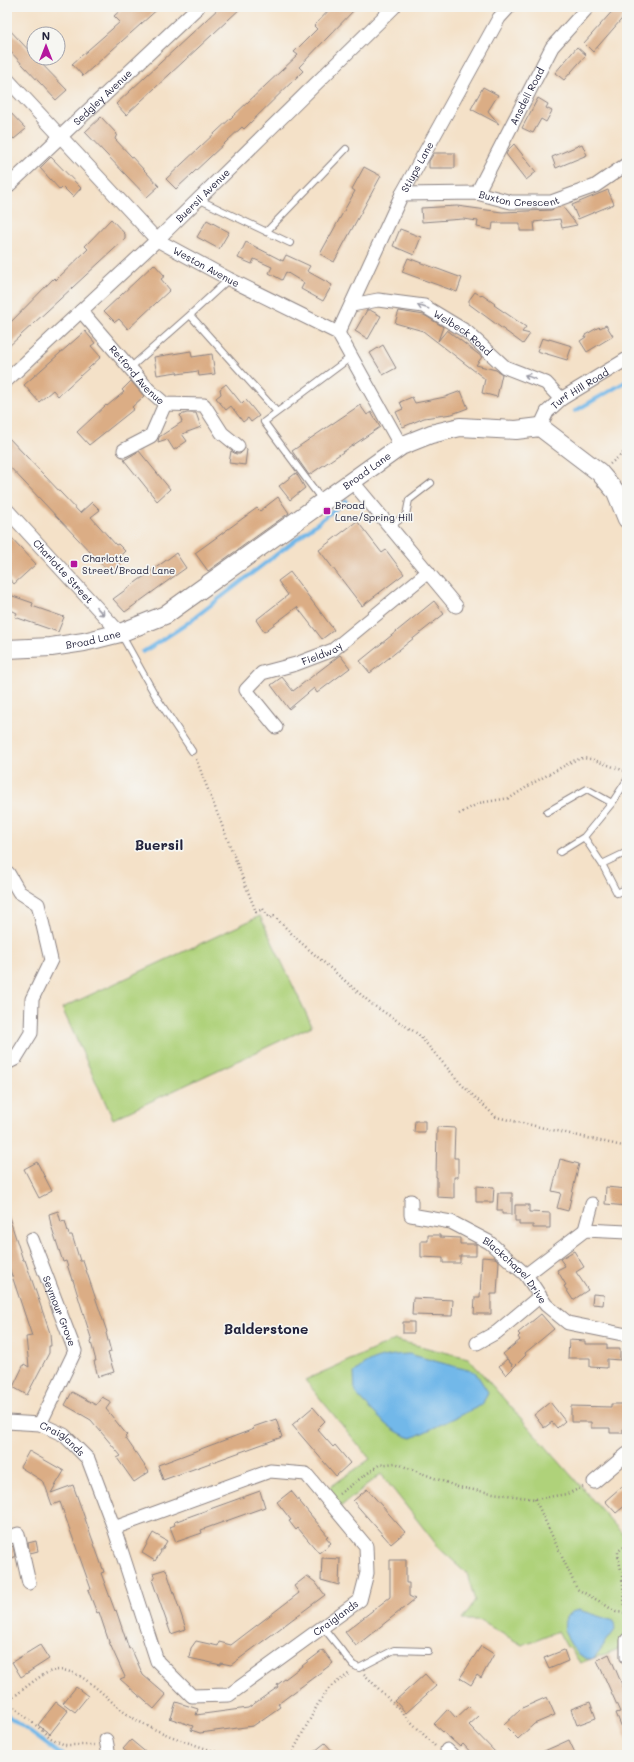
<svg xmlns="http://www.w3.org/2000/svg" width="634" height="1762" viewBox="0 0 634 1762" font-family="Mali,sans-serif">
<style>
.green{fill:#afd27a;stroke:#687a5a}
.water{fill:#72b8e9;stroke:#4a6d92}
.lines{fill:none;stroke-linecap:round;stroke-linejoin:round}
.stream{stroke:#72b8e9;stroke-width:4}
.building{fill:#dbad85}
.lane-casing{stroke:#8b8282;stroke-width:8}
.street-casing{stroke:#8b8282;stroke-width:15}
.secondary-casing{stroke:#8b8282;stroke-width:20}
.path{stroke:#8b8282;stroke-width:2.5;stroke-dasharray:1 3;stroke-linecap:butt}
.lane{stroke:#fff;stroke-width:6}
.street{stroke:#fff;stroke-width:13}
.secondary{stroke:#fff;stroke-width:18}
.oneway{stroke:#9c9ca7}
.poi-dot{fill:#b5179e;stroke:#f6f6f2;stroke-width:1.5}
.labels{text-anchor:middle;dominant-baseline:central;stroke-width:3.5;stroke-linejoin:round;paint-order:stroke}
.street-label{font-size:10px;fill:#22223b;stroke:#f6f6f2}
.poi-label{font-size:10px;fill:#22223b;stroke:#f6f6f2;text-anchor:start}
.district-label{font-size:14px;font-weight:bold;fill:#22223b;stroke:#f6f6f2}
</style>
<rect width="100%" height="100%" fill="#f6f6f2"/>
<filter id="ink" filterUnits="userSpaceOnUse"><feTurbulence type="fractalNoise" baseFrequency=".025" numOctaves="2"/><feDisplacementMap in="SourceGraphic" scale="8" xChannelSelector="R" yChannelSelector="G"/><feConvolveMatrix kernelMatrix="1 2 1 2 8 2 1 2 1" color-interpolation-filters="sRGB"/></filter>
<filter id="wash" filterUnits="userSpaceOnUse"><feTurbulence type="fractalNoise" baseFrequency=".012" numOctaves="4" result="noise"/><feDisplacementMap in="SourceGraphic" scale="16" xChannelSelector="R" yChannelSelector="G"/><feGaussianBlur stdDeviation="0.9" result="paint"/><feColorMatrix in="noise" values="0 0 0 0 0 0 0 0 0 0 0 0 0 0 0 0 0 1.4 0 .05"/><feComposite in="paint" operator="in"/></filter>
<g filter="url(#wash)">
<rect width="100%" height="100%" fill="#f4e1c8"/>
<path class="green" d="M260,916l52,110 -199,93 -51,-111z
M395,1340l73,18 159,181v92l-2,2 -3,15 -42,15 -10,-15 -3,-1 -9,-16 -36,14 -43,-25h-17l13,-19 -8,-28 -27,-24 -59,-75 -41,33 -14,-17 44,-31 -65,-79z"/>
<path class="water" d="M409,1354l66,18 13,20 -6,13 -70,33c-23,-6 -40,-28 -57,-45l-1,-20c16,-16 33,-18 55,-19z
M579,1610l35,11 1,9 -21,28c-15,8 -41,-33 -24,-45 2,-2 6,-2 9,-3z"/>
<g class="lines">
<path class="stream" d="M575,411l52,-30
M143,652l42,-27 161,-124
M7,1715l51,38 6,2"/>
</g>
<g id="blocks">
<path class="building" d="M124,7h36l-77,69 -11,-12 48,-42 -6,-6z
M220,7h22l-116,108 -10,-11z
M332,7h25l-58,60 4,4 -59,58 -2,-2 -66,62 -10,-10 132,-124 -4,-3 23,-23 -3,-3z
M616,7h11v6l-34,39 -9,-9z
M7,27l27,29v2h2l31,32 -11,10 -49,-52z
M577,47l9,8 -22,25 -9,-7z
M483,87l15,8 -10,16 11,13 -28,-15z
M538,98l10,6 -2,4 6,3 -6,11 -5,-3 -8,14 -11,-5z
M7,109l19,20 -12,10 -7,-7z
M101,117l16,17 -2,5 44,47 -12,11 -62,-65z
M514,144l22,28 -10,8 -20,-26 3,-5z
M582,144l5,11 -31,13 -4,-11z
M434,153h21v15h-26v-7z
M51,157l30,31 -8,9 -10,-10 -3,3 -20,-22z
M364,167l17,9 -47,86 -14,-8 35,-63 -3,-2z
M608,190l6,14 -36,15 -6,-14z
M457,206l45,6 49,-2 11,-4 15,19 -15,3 -2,-9 -26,3 1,9h-15v-8h-27l-1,7 -15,-3 1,-6 -15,-2 -41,3 -1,-14z
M111,219l14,15v5l-118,109v-22l47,-48 2,2 32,-31 -3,-3z
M207,220l22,12 -10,17 -22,-12z
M400,229l21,8 -7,18 -21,-9z
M246,242l37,19 3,-6 24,11 -3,5 25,14 -9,16 -22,-12 3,-6 -18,-11 -4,8 -13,-7 3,-6 -18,-8 -2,5 -14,-6z
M408,258l54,20 -5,14 -55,-20z
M154,264l11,12 -4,3 9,11 -42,39 -9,-10 -4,3 -11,-11z
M475,292l6,4 1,-1 13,9 -1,1 32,22 -4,5 8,2 -7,10 -54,-40v-4z
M367,310h3l11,6 -13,23 -13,-8z
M399,311l25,4 18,11 1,1 -5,14 9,-11 35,27 -6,8 20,5 6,4 -5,23 -15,-4 3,-14 -62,-48 -28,-8z
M606,325l7,11 -26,16 -7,-11 6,-4 -1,-2 14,-8 1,1z
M85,331l10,12 -4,3 10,11 -43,39 -5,-6 -14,12 -15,-17z
M542,338l7,2v-1l23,7 -5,14 -30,-9z
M383,345l13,23 -13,7 -13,-22z
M191,351l1,6 20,-3 3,20 -16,2 -1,-5 -20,3 -1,-2 -20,3 -3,-18z
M131,381l13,15 -12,11 2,2 -45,36 -12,-13 29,-27 1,1 17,-14 -2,-2z
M226,384l16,20 4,-4 13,16 -8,6 -3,-4 -5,4 -12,-16 -5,4 -10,-12 5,-4 -1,-5z
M461,391l7,17 -16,6 -28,4 -21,9 -7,-15 7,-3 -3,-7 12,-5 3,6 30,-6z
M360,405l7,10 4,-3 9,15 -71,48 -17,-24z
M187,413h9l5,14 -19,7 5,7 -13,9 -7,-11 -9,3 1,-5 23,-15 -2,-7z
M7,436l73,77 12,-11 8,8 -9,7 25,28 2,-1 7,7 -5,5 4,4 -14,13 -103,-109z
M245,448l2,1 -2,16 -16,-2 2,-12 5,3h4z
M139,451l31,38 -13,12 -33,-41z
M296,473l9,15 -15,12 -11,-14z
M278,497l11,16 -81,58 -13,-18 62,-45 3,3z
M357,521l25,32 4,-3 18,24 -42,32 -43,-56z
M7,533l29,31 -22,20 -7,-8z
M176,553l10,15 -17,12 -44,32 -12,-13z
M290,572l44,58 -12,9 -25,-32 -33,25 -8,-12 32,-25 -10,-14z
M7,594l26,9 -1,3 32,11 -6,15 -43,-15 2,-4 -10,-5z
M434,601l10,13 -74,59 -10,-12z
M340,655l10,13 -33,25 -3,-5 -25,21 -18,-24 11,-8 11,14z
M415,1121h10v11h-11z
M437,1127l18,1 -1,30h4v19h-4v21l-17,-1v-20h-1z
M560,1159l19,5 -11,47 -11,-3 4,-15 -9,-2z
M37,1162l15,29 -13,7 -15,-29z
M476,1186l18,1 -1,15h-17z
M606,1187l21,2v17l-22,-2z
M498,1193h14v21h-10v-4h-5z
M515,1205h14v7l21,1v15h-17v-3h-14v-4h-4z
M58,1211l3,11 4,-1 4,14h3l8,26h3l24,71 -1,1 5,19 -3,1 6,19 -16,5 -4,-16h2l-5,-19 1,-1 -19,-61h-1l-6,-19 -3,1 -12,-37 -2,-11z
M7,1217h2l14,43h2l25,73 1,13h-2v7l-22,42 -14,-8 11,-23 5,3 -3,-30 6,-1 -25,-75z
M428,1235h12v2l20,1v6h16v12h-16v7h-17v-5l-22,-1v-16h7z
M574,1251l10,16 -8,5 12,18 -15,10 -9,-14 2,-1 -9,-15 8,-4 -5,-7z
M482,1257l13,1 4,3 -2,33h-6v20h-17l1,-17h5z
M593,1294l11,1 -1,10 -11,-1z
M413,1298l40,2 -1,16 -40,-1z
M541,1314l13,15 -29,24 1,2 -20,20 -7,-9 8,-7 6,7 -10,-12 17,-14 -2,-3 2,-2 -2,-2z
M403,1322h11v11h-11z
M569,1340l16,1v3h22v5h13v11l-13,-1v9l-17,-1v-9h-22z
M72,1392l24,13 6,-8 9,5 -5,7 21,26 -2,2 24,35 -15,10 -17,-24 4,-2 -30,-36 -26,-15z
M550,1402l15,19 -8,7 -5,-6 -8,6 -10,-13z
M611,1404h16v25h-4v4h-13v-5h-19v-6h-20v-16l40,1z
M313,1407l12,14 -8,8 16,18 2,-2 15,18 -14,13 -44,-51z
M276,1419l6,18 -119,43 -5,-15 96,-36 -1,-2z
M29,1451l35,20 -13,22 22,-8 31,87 -3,1 14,38 1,-1 13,39 2,-1 12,27 23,20 -12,14 -34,-30 5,-2 -16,-35 -10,-30 -2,1 -9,-23 3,-1 -31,-87 -8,3 -8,-23 -24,-15z
M627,1482v22l-11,9 -11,-12z
M367,1489l38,43 -14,12 -38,-43z
M260,1491l5,16 -64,23 1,3 -26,9 -6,-15 5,-2 -1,-3z
M291,1491l37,45 -2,1 5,6 -12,10 -21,-25 -2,2 -7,-9 2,-1 -14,-18z
M153,1533l14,8 -5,9h-2l1,2 -6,9 -13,-8z
M36,1541l2,10 -8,2 -2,-10z
M13,1546l2,11 -8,2v-11z
M322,1558l18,1 -1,26 -18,-5z
M390,1560h16v23h3v13l6,3 -59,47 -11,-14 45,-35z
M166,1569l20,60 -15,5 -19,-54 3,-1 -2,-6z
M307,1576l8,6 10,13 -94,70 -10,-2v2l-32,-7 2,-10 5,-7 22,5 1,-4 12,3 68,-52 -5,-7z
M40,1645l9,14 -28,18 -9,-15z
M481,1646l13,8 -13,24 -4,-3 -6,10 -11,-7z
M323,1650l10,13 -55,41 2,3 -27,19 -53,7 -9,-3 2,-4 -24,-8h2l5,-16 22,7 -2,6 52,-7 30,-21 -1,-2z
M564,1650l4,11 -19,8 -5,-11z
M609,1654l14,33 4,-2v55l-11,-27 4,-1 -23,-52z
M425,1674l11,12 -30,27 -11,-12z
M76,1687l12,9 -13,16 -12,-9z
M547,1697l8,18 -21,9 -16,15 -14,-14 18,-17z
M56,1702l12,9 -18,23 -12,-9z
M590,1702l6,16 -19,7 -6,-16z
M469,1706l10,10 -10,9 29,30h-25l-10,-11 -3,3 -26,-23 14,-15 8,9z
M131,1740l18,15h-19l-7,-6z
M569,1740l7,15h-41l23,-10z
M325,1743l11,12h-26z"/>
</g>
</g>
<g filter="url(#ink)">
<use href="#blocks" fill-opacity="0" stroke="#8b8282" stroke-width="1"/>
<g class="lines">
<g class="lane-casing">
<path id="lane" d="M198,199l92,44
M266,232l80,-83
M229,279l-39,36 87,97
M130,368l60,-53
M322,500l-58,-78 87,-65
M391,526l15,-11 3,-15 22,-17
M121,634l34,61 37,56
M547,812l40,-23 25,14
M584,837l18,27 15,29 10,-5
M560,852l24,-15 28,-34 15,-23
M602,864l25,-12
M323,1627l30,38 6,3 35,-18 34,1"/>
</g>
<g class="street-casing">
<g id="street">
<path id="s1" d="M7,79l150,161 72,39 109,54 63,113"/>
<path id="s2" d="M7,187l191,-180"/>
<path id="s3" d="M477,193l75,-146 36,-40"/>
<path id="s4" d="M402,194l75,-1 34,9h40l44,-16 32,-22"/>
<path id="s5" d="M352,305l26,-5 46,6 43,26 38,35 41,16 15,16"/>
<path id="s6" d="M81,311l67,78 17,15 39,1 18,28 16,13"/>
<path id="s7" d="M338,333l64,-139 97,-176 10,-11"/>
<path id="s8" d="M7,380l150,-140 237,-233"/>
<path id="s9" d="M540,427l7,-15 14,-13 66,-40"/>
<path d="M124,450l27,-14 14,-32"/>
<path d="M351,480l105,126"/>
<path id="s10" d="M7,510l113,123"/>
<path id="s11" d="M276,727l-30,-37 16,-17 34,-9 37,-14 95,-78"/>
<path d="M7,1063l8,-4 16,-26 1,-34 19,-39 -13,-56 -19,-12 -11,-19"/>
<path id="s12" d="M411,1201v14l40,7 38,20 37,33 20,30 22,18 59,12"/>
<path d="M585,1230l7,-26"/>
<path id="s13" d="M32,1239l43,112 -35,73"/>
<path d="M526,1275l59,-45 42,2"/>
<path d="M477,1343l20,-11 42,-35"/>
<path id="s14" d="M7,1422l33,2 24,11 24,24 26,69 43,133 35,35 37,-1 131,-95 7,-27 -1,-27 -60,-72 -36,-3 -156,57"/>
<path d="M594,1482l33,-28"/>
<path d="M7,1538l11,-4 11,49"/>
<path d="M627,1640v17"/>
<path d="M106,1740l3,15"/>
<path d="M447,1750l5,5"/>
</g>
</g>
<g class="secondary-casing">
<g id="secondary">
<path id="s15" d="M7,649l44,-2 33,-5 36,-9 45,-18 236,-169 30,-12 29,-7 56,3 24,-3 59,45 17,20 11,27"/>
</g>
</g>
<path class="path" d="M610,464l17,-14
M196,759l60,153 7,-3 6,9 5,-2 25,25 74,64 45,29 44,51 34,32 131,30
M459,814l20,-11 31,-5 23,-15 40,-22 10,-3 8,1 34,12
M339,1494l40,-29 16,-2 63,24 21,4 56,8 32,-5 16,-7
M535,1499l42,90 22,12 17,11 11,1
M627,1545l-9,6c0,9 3,16 4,25 2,12 0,24 5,35
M364,1674l71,72
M7,1702c11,-8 33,-28 45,-31 27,-7 53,27 72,41 30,21 66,31 101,43
M8,1702l43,36 14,7h29
M291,1755l27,-51 12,-17 20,-14"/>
<use href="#lane" class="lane"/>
<use href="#street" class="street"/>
<use href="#secondary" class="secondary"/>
</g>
<defs><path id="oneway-shaft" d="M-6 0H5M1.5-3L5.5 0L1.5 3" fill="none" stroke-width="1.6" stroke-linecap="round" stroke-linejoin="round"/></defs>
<g class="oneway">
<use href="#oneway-shaft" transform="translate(423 307) rotate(-162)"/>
<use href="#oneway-shaft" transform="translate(530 377) rotate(-158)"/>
<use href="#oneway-shaft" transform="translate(100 611) rotate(47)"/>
</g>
</g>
<g class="poi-dot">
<rect x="323" y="507" width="8" height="8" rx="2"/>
<rect x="70" y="560" width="8" height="8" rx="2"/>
</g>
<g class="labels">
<g class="street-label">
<text stroke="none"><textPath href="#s3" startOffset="109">Ansdell Road</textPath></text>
<text stroke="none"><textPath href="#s2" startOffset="131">Sedgley Avenue</textPath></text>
<text stroke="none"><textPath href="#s7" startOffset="184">Stiups Lane</textPath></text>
<text stroke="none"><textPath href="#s8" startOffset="269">Buersil Avenue</textPath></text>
<text stroke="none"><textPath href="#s4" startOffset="118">Buxton Crescent</textPath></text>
<text stroke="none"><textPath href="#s1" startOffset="276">Weston Avenue</textPath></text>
<text stroke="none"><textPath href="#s5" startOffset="120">Welbeck Road</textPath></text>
<text stroke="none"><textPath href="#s6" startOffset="85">Retford Avenue</textPath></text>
<text stroke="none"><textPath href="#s9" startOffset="57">Turf Hill Road</textPath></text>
<text stroke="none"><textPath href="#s15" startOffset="411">Broad Lane</textPath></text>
<text stroke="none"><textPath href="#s10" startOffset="83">Charlotte Street</textPath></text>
<text stroke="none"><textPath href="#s15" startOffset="87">Broad Lane</textPath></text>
<text stroke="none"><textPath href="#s11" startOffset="134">Fieldway</textPath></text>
<text stroke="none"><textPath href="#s12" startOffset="136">Blackchapel Drive</textPath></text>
<text stroke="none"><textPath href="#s13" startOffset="77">Seymour Grove</textPath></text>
<text stroke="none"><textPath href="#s14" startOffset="60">Craiglands</textPath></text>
<text stroke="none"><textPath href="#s14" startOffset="525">Craiglands</textPath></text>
</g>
<g class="poi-label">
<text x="335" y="505">Broad<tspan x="335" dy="12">Lane/Spring Hill</tspan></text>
<text x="82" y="558">Charlotte<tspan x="82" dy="12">Street/Broad Lane</tspan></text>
</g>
<g class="district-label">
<text x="159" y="844">Buersil</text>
<text x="266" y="1328">Balderstone</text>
</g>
</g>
<rect width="634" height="1762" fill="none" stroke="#f6f6f2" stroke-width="24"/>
<g transform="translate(46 46)"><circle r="19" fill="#f6f6f2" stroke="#a1a1a9"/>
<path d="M0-3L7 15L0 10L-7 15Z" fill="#b5179e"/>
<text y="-6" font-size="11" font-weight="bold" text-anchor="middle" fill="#22223b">N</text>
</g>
</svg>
